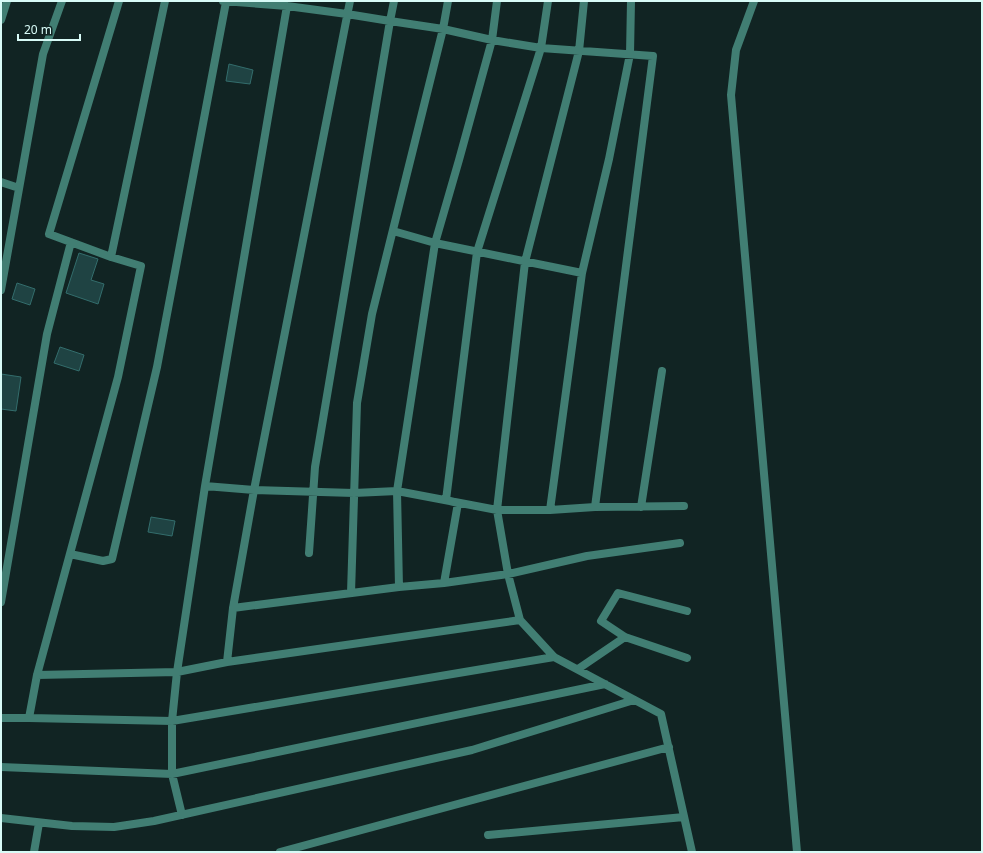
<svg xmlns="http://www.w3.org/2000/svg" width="983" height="853" viewBox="0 0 983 853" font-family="'Noto Sans',sans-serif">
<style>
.building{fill:#1f4343;stroke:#336d6c}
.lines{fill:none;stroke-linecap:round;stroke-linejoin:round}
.lane{stroke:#417e73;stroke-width:8}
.street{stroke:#417e73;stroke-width:8}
</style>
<rect width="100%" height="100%" fill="#112423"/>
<path class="building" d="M229,64l24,6 -3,14 -24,-3z
M79,253l19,6 -7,21 13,4 -6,20 -32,-11z
M17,283l18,6 -5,16 -18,-6z
M60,347l24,8 -5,16 -25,-8z
M1,374l20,3 -5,34 -15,-2z
M151,517l24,4 -3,15 -24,-4z"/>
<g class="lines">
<path class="lane" d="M754,1l-18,49 -5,45 66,757"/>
<path class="street" d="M223,1l64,5 60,8 43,7 4,-20
M497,1l-5,39 -33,120 -24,83 -38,248 2,96 45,-4 64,-9 79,-18 93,-13
M584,1l-5,50 -54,211 -28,248 11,64 12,46 34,37 107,57 31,138
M1,20l6,-19
M1,182l18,6
M393,231l42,12 147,30
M111,257l54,-256
M1,290l42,-236 19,-53
M205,486l49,4 100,3 43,-2 100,19h53l32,-237 27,-114 21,-105 1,-53
M595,507l89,-1
M641,507l21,-136
M309,553l6,-86 75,-446 53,8 49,11 49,8 112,8 -58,451 -45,3
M70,554l33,7 9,-2 45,-192 69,-365
M444,583l14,-80 -12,-3 31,-248 64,-204 7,-47
M351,593l6,-190 15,-89 71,-285 5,-28
M1,602l46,-268 24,-92
M233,608l166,-21
M687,658l-62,-21 -24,-16 17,-28 69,18
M227,662l6,-54 21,-118 96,-489
M578,669l47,-32
M37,675l140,-3 50,-10 293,-42
M1,718h28l8,-43 81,-298 23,-111 -30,-9 -62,-23 70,-233
M29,718l143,3 382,-64
M1,767l171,7 433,-90
M182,815l-10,-41v-53l5,-49 28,-186 82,-480
M1,818l71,8 42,1 40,-6 318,-71 162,-50
M488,835l196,-18
M34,852l5,-29
M280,852l389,-105"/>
</g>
<rect width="983" height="853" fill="none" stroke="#d8fbf7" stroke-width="4"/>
<path d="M18 34v6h62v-6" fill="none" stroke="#d8fbf7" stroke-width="2"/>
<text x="24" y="34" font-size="12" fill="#d8fbf7" stroke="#112423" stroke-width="3" paint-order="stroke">20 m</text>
</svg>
